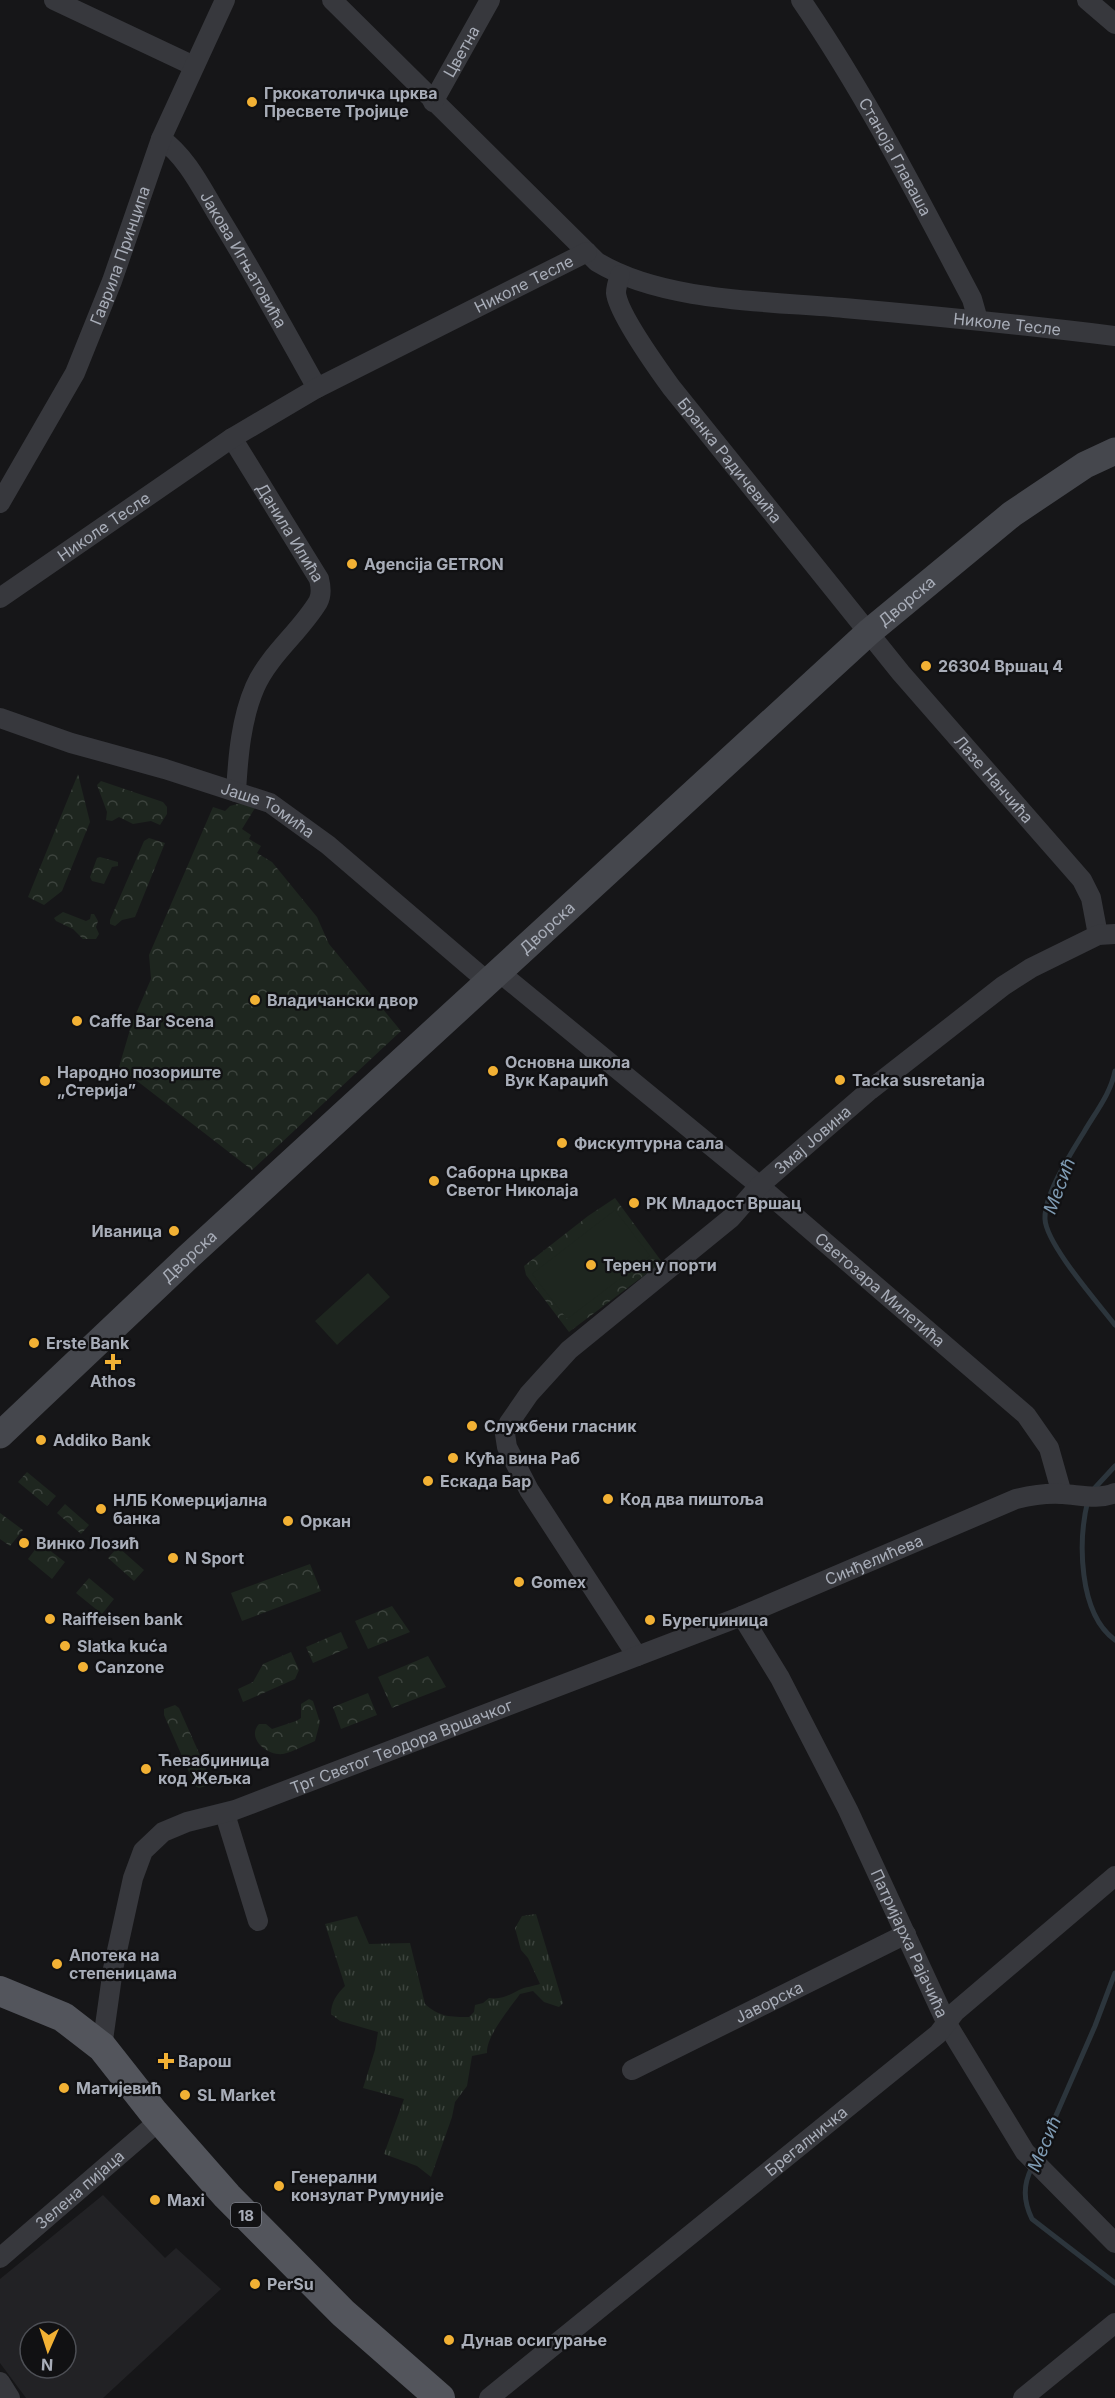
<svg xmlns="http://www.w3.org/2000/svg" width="1115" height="2398" viewBox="0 0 1115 2398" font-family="Inter,sans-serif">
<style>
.built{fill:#222225;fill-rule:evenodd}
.grass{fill:url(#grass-tufts)}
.park{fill:url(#park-crowns)}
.pitch{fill:#1e261f}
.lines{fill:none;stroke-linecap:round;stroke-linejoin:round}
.stream{stroke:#2c353c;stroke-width:5}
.minor{stroke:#37383d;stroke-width:20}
.secondary{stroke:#45474d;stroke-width:27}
.primary{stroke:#53555c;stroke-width:30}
.poi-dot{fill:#f2b134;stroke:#111113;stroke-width:2}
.labels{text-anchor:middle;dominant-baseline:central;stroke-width:4.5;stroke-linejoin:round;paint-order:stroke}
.shield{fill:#111113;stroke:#7b7e86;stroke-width:1.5}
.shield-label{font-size:15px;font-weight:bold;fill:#a8adb8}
.street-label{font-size:16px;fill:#a8adb8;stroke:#111113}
.poi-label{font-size:16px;font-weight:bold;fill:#a8adb8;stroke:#111113;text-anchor:start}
.water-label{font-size:18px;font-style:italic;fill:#7f9bb3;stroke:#111113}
</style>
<defs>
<pattern id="grass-tufts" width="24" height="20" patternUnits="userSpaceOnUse" patternTransform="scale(1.5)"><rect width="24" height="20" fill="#1e261f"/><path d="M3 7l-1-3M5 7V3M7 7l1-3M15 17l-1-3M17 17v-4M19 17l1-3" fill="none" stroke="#3c433d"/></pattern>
<pattern id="park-crowns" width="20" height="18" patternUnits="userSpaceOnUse" patternTransform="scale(1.5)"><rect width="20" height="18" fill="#1e261f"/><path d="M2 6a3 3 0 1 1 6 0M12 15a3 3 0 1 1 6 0" fill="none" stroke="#3c433d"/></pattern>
</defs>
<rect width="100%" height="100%" fill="#161618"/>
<path class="built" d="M103,2195l62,63 11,-10 45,41 -118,109h-77l-26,-35v-84zM30,2332h36v36h-36z"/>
<path class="grass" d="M536,1914l27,89 -4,4 -15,-5 -11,-11 -13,3c-10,14 -34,42 -33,59l-15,3 -5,30 -12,16 -3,15 -21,60 -14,-11 -33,-12 20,-55 -41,-11 12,-38 3,-18 -38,-11 -9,-7c0,-12 6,-20 14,-28l-20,-62 32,-8 12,28 41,-1 15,61c14,13 26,13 44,13l5,-5 1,-7 8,-2 6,-5c13,2 20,-3 30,-8 6,-3 15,-4 21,-6l-12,-26 -7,-8 -6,-22 7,-12z"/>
<path class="park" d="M78,774l12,48 -28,69 -18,14 -16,-8z
M101,781l62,21 4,5v7l-7,11 -9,-4 -18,3 -14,-7 -7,4 -6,-1 1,-8 -10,-27z
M241,803l14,5 -13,21 9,6 -2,4 12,7 -4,7 15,9 45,55 12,27 72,87 -149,139 -133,-103 13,-44 19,-44 -2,-24 64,-148 12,4 5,-5z
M149,838l16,5 -30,74 -13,3 -7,6 -5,-2v-4l34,-79z
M100,857l18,5v4l-6,1 -8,17 -12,-3 -2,-4 7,-19z
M63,912l23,9 4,-2 1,-5h3l4,7 -2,6 3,7 -3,5h-13l-10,-10 -17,-8 -2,-3z
M615,1198l47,64 -93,70 -43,-57 -2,-9 64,-50z
M27,1472l29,24 -9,10 -29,-24z
M65,1504l24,21 -8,9 -24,-21z
M0,1513l23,17 -13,16 -10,-7z
M40,1543l25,19 -13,17 -24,-20z
M118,1547l26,23 -10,11 -26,-23z
M310,1564l11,27 -79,30 -11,-28z
M89,1578l25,21 -12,15 -26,-21z
M392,1606l18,26 -42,17 -13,-28z
M341,1632l7,16 -35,15 -7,-16z
M291,1652l8,18 -4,9 -52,23 -5,-13 15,-7 10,-18z
M428,1656l18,31 -54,21 -14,-31z
M368,1693l9,22 -36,14 -8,-22z
M309,1699l4,2 7,21 -5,19c-10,4 -22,11 -32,13 -16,2 -37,-16 -24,-30h7l6,5 24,-8 5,-3v-14z
M175,1705l4,3 32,72 -1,5 -11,3 -4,-2 -31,-71v-6z"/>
<path class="pitch" d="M615,1210l35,46 -83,63 -35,-45z
M368,1273l22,24 -53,48 -22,-24z"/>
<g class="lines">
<path class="stream" d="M1115,1071c-4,22 -20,42 -31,61 -13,21 -40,63 -39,87 1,25 53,84 70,106
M1092,1491l23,-25
M1088,1500c-10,40 -10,113 27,140
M1037,2159l58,-133 20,-53
M1032,2167c-9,18 -9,33 0,52l83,64"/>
<g class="minor">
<path d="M54,0l140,66"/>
<path id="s1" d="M332,0l265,262c66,40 170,39 247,46 91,8 181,17 271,28"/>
<path id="s2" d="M801,0c65,95 117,197 171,299l6,21"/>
<path d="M1087,0l28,24"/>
<path id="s3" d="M433,102l57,-102"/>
<path id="s4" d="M161,139c25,17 40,48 55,73 36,58 68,117 101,176"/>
<path id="s5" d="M620,275c-2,6 -4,12 -4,18 2,20 42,76 55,94l230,286 181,207 9,18 7,37"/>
<path id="s6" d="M232,438l87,141c2,8 3,16 -1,23 -18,30 -49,53 -63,85 -14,32 -17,70 -19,105"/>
<path id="s7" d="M0,503l75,-130 37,-92 49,-142 64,-139"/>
<path id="s8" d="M0,598l232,-160 85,-50 270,-136"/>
<path id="s9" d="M0,718l71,25 94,26 105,34 58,42 160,137"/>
<path id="s10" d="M499,972l250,205 277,238 23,33 13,46"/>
<path id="s11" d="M742,1616l38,62 68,132 99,214 78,128 90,91"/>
<path id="s12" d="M637,1656l-108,-166 -22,-43 -2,-13 4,-11 20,-29 40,-44 162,-132 28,-32 111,-96 133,-104 28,-18 67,-33 17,-1"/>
<path d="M225,1814l33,107"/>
<path id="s13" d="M102,2047l11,-78 20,-91 10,-27 20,-19 24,-10 48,-12 507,-194 274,-117c16,-4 32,-6 47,-5 17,1 36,6 52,-1"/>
<path id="s14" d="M632,2070l274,-136"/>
<path id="s15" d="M0,2258l160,-138"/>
<path d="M0,2382l10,16"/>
<path id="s16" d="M489,2398l449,-364 17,-22 160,-136"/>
<path d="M1023,2398l92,-75"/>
</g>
<path class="secondary" id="s17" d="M0,1435l188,-178 681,-625 143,-118 73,-49 30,-14"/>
<path class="primary" d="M0,1991l63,26 39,30 52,66 73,83 116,117 97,85"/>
</g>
<g class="poi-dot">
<circle cx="252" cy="102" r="6"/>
<circle cx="352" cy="564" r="6"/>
<circle cx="926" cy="666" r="6"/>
<circle cx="255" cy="1000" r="6"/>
<circle cx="77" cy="1021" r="6"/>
<circle cx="493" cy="1071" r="6"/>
<circle cx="840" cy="1080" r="6"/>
<circle cx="45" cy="1081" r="6"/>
<circle cx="562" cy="1143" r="6"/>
<circle cx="434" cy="1181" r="6"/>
<circle cx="634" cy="1203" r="6"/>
<circle cx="174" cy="1231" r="6"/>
<circle cx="591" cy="1265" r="6"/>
<circle cx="34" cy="1343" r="6"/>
<path d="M110 1353h6v6h6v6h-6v6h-6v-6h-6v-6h6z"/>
<circle cx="472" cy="1426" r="6"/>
<circle cx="41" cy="1440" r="6"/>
<circle cx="453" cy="1458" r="6"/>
<circle cx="428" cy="1481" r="6"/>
<circle cx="608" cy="1499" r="6"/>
<circle cx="101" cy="1509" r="6"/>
<circle cx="288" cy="1521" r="6"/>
<circle cx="24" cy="1543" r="6"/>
<circle cx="173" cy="1558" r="6"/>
<circle cx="519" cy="1582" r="6"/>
<circle cx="50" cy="1619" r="6"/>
<circle cx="650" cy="1620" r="6"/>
<circle cx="65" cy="1646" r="6"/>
<circle cx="83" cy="1667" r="6"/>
<circle cx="146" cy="1769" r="6"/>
<circle cx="57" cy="1964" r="6"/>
<path d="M163 2052h6v6h6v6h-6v6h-6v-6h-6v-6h6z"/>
<circle cx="64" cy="2088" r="6"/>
<circle cx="185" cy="2095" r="6"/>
<circle cx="279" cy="2186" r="6"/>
<circle cx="155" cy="2200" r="6"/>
<circle cx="255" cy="2284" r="6"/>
<circle cx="449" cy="2340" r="6"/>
</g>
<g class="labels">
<rect class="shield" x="231" y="2203" width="30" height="24" rx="4.5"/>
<g class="shield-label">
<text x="246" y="2215">18</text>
</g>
<g class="street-label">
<text stroke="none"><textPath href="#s3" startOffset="58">Цветна</textPath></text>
<text stroke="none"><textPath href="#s2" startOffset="183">Станоја Главаша</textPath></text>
<text stroke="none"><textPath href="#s7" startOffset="276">Гаврила Принципа</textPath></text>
<text stroke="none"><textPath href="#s4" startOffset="147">Јакова Игњатовића</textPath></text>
<text stroke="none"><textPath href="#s8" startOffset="612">Николе Тесле</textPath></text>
<text stroke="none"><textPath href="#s1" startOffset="790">Николе Тесле</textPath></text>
<text stroke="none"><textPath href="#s5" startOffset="222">Бранка Радичевића</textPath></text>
<text stroke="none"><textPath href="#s8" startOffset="126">Николе Тесле</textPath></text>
<text stroke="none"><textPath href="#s6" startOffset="111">Данила Илића</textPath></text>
<text stroke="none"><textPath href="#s17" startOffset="1232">Дворска</textPath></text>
<text stroke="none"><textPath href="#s5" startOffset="636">Лазе Нанчића</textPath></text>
<text stroke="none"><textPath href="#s9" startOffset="284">Јаше Томића</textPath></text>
<text stroke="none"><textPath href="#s17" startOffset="746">Дворска</textPath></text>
<text stroke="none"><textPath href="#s12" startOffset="688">Змај Јовина</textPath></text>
<text stroke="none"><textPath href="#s17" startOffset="260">Дворска</textPath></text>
<text stroke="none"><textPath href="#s10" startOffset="496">Светозара Милетића</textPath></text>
<text stroke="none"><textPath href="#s13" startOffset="990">Синђелићева</textPath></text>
<text stroke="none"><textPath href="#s13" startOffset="482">Трг Светог Теодора Вршачког</textPath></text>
<text stroke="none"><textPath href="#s11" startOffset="368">Патријарха Рајачића</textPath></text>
<text stroke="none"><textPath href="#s14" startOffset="153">Јаворска</textPath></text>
<text stroke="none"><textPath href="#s16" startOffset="408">Брегалничка</textPath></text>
<text stroke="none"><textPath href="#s15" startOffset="105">Зелена пијаца</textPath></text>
</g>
<g class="poi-label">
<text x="264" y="93">Гркокатоличка црква<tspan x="264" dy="18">Пресвете Тројице</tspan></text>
<text x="364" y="564">Agencija GETRON</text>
<text x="938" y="666">26304 Вршац 4</text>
<text x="267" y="1000">Владичански двор</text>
<text x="89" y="1021">Caffe Bar Scena</text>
<text x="505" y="1062">Основна школа<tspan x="505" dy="18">Вук Караџић</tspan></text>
<text x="57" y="1072">Народно позориште<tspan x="57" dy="18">„Стерија”</tspan></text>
<text x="852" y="1080">Tacka susretanja</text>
<text x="574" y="1143">Фискултурна сала</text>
<text x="446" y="1172">Саборна црква<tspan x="446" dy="18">Светог Николаја</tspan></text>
<text x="646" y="1203">РК Младост Вршац</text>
<text x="162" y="1231" text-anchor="end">Иваница</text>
<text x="603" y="1265">Терен у порти</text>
<text x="46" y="1343">Erste Bank</text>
<text x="113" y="1381" text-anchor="middle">Athos</text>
<text x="484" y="1426">Службени гласник</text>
<text x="53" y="1440">Addiko Bank</text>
<text x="465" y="1458">Кућа вина Раб</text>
<text x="440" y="1481">Ескада Бар</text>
<text x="620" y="1499">Код два пиштоља</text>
<text x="113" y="1500">НЛБ Комерцијална<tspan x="113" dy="18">банка</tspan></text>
<text x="300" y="1521">Оркан</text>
<text x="36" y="1543">Винко Лозић</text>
<text x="185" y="1558">N Sport</text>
<text x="531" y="1582">Gomex</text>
<text x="62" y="1619">Raiffeisen bank</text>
<text x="662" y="1620">Бурегџиница</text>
<text x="77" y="1646">Slatka kuća</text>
<text x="95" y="1667">Canzone</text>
<text x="158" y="1760">Ћевабџиница<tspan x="158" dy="18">код Жељка</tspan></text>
<text x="69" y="1955">Апотека на<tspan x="69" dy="18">степеницама</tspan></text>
<text x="178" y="2061">Варош</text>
<text x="76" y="2088">Матијевић</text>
<text x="197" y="2095">SL Market</text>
<text x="291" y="2177">Генерални<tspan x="291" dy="18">конзулат Румуније</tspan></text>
<text x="167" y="2200">Maxi</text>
<text x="267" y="2284">PerSu</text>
<text x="461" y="2340">Дунав осигурање</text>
</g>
<g class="water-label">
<text transform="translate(1059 1186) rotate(-69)">Месић</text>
<text transform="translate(1044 2144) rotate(-67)">Месић</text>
</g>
</g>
<g transform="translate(48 2350) rotate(183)"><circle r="28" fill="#111113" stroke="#4d4f55" stroke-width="1.5"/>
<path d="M0-4.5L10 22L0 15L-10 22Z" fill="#f2b134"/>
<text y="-9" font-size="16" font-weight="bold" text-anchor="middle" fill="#a8adb8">N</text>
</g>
</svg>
